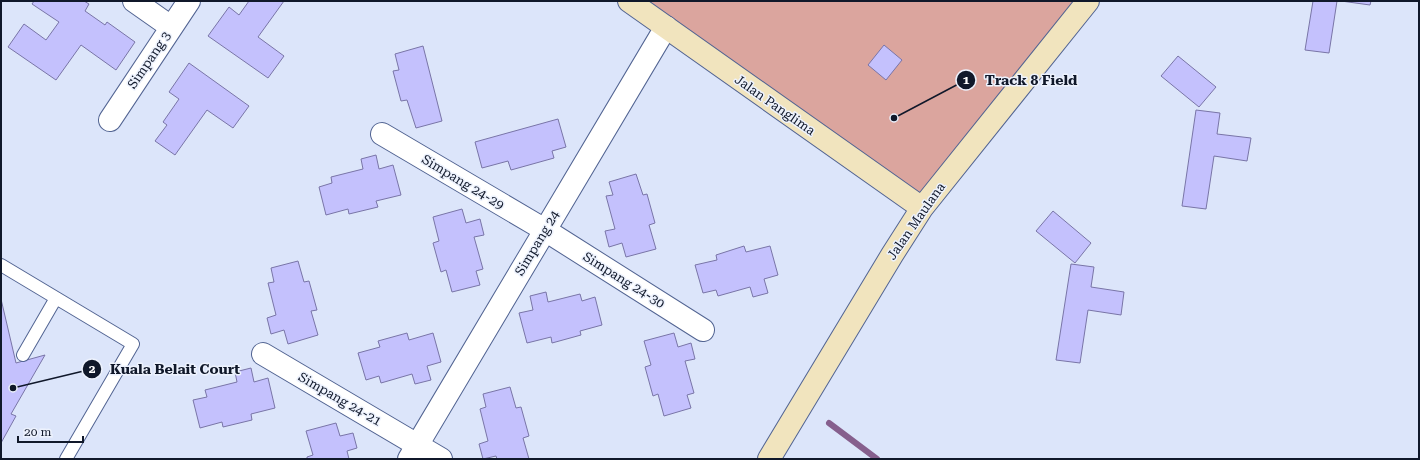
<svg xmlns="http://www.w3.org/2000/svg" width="1420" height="460" viewBox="0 0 1420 460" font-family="'Roboto Serif',serif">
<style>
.green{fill:#dba59e}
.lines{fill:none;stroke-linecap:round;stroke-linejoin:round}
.stream{stroke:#865f8d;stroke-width:6}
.building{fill:#c4c1fd;stroke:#7975a7}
.lane-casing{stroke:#526492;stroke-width:14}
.street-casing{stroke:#526492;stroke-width:24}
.secondary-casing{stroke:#526492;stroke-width:24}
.lane{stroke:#fff;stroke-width:12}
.street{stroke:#fff;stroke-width:22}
.secondary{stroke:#f1e4be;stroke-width:22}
.labels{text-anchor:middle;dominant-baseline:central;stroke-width:3;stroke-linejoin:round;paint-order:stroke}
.street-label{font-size:13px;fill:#10182a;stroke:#edf2fd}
.leader{fill:none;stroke:#10182a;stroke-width:1.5}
.callout-dot{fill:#10182a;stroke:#edf2fd;stroke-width:1.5}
.mark-label{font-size:12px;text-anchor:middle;font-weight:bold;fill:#fff}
.callout-label{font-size:14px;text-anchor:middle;font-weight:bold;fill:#10182a;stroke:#edf2fd;stroke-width:3;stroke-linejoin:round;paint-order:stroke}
</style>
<rect width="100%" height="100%" fill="#dce5fa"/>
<path class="green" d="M629,1h459l-166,207z"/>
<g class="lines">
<path class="stream" d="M829,423l48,36"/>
</g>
<path class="building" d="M34,1h50l5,3 -4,7 20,14 2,-3 28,20 -19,28 -35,-25 -25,35 -48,-33 16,-23 22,16 13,-18 -27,-18z
M249,1h35l-26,36 26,19 -16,22 -60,-42 21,-29 10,8z
M1313,1h24l-8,52 -24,-3z
M1341,1h30l-1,4z
M884,45l18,15 -16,20 -18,-15z
M423,46l19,75 -26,7 -9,-28 -6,1 -8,-30 6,-1 -4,-16z
M1178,56l38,31 -17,20 -38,-31z
M189,63l60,43 -16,22 -26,-18 -32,45 -20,-14 12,-16 -4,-3 16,-23 -10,-7z
M1196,110l24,3 -3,21 34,4 -4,23 -33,-5 -8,53 -24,-3z
M558,119l8,28 -14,4 2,7 -43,12 -3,-9 -26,7 -7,-26z
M376,155l3,14 14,-4 8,30 -25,6 2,6 -29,7 -1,-5 -22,6 -7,-28 13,-4 -1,-6 32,-8 -2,-10z
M636,174l7,21 4,-1 8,29 -6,2 7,24 -30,8 -4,-14 -13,4 -4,-16 10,-2 -9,-33 7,-1 -4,-13z
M462,209l4,14 14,-4 4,16 -10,2 9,32 -7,2 4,14 -28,7 -6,-22 -5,2 -8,-29 6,-2 -6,-24z
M1053,211l38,32 -16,20 -39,-32z
M744,246l2,6 24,-6 8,29 -14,4 4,14 -15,4 -3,-10 -32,9 -2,-6 -13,3 -8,-28 22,-5 -1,-5z
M298,261l6,21 5,-1 8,29 -6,1 7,24 -30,9 -4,-14 -13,4 -4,-16 9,-3 -8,-32 6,-1 -3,-14z
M1071,264l23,3 -3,20 33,5 -3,23 -33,-5 -8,53 -24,-3z
M546,292l2,10 32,-8 2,7 13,-4 7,28 -22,6 1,4 -29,8 -1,-6 -24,6 -8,-30 14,-3 -3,-14z
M1,299l15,64 29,-8 -34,59 5,2 -15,27z
M407,333l2,7 24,-7 8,29 -14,4 4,14 -16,4 -3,-10 -31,9 -2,-7 -13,4 -8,-27 22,-6 -2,-6z
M674,333l4,14 13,-4 4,16 -10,2 9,32 -7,2 4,13 -27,8 -6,-22 -5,2 -8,-29 6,-2 -7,-24z
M251,368l3,14 14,-4 7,30 -24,6 1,6 -29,7 -1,-5 -22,6 -7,-28 14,-3 -2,-7 32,-8 -2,-10z
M510,387l6,21 5,-1 8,29 -6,2 6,21h-32l-1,-3 -13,3 -4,-15 9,-3 -8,-32 6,-2 -3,-13z
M336,423l4,13 13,-3 4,15 -10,3 2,8h-42v-2l6,-2 -7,-24z"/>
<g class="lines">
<g class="lane-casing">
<path id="lane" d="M1,265l132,79 -67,115
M23,355l33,-57"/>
</g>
<g class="street-casing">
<path id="street" d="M134,1l37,26
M110,120l79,-119
M382,134l163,96 158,100
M263,354l178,105
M409,459l257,-432"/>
</g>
<g class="secondary-casing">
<path id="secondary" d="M629,1l293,207
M769,459l123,-204 30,-47 166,-207"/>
</g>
<use href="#lane" class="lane"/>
<use href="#street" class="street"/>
<use href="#secondary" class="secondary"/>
</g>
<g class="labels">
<g class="street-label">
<text transform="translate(149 60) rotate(-56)">Simpang 3</text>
<text transform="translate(775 105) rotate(35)">Jalan Panglima</text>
<text transform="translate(463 182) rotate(31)">Simpang 24-29</text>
<text transform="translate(916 221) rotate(-55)">Jalan Maulana</text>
<text transform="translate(537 243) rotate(-59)">Simpang 24</text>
<text transform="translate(624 280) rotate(32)">Simpang 24-30</text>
<text transform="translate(340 399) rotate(30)">Simpang 24-21</text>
</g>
</g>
<path class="leader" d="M894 118L966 80M13 388L92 369"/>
<g class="callout-dot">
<circle cx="894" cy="118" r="4"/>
<circle cx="13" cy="388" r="4"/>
<circle cx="966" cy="80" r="10"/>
<circle cx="92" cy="369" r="10"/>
</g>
<g class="mark-label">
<text x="966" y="84">1</text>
<text x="92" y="373">2</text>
</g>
<g class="callout-label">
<text x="1031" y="85">Track 8 Field</text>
<text x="175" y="374">Kuala Belait Court</text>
</g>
<rect width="1420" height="460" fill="none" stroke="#10182a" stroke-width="4"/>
<path d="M18 436v6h65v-6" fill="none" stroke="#10182a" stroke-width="2"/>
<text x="24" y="436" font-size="12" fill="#10182a" stroke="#edf2fd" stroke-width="3" paint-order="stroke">20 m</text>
</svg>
